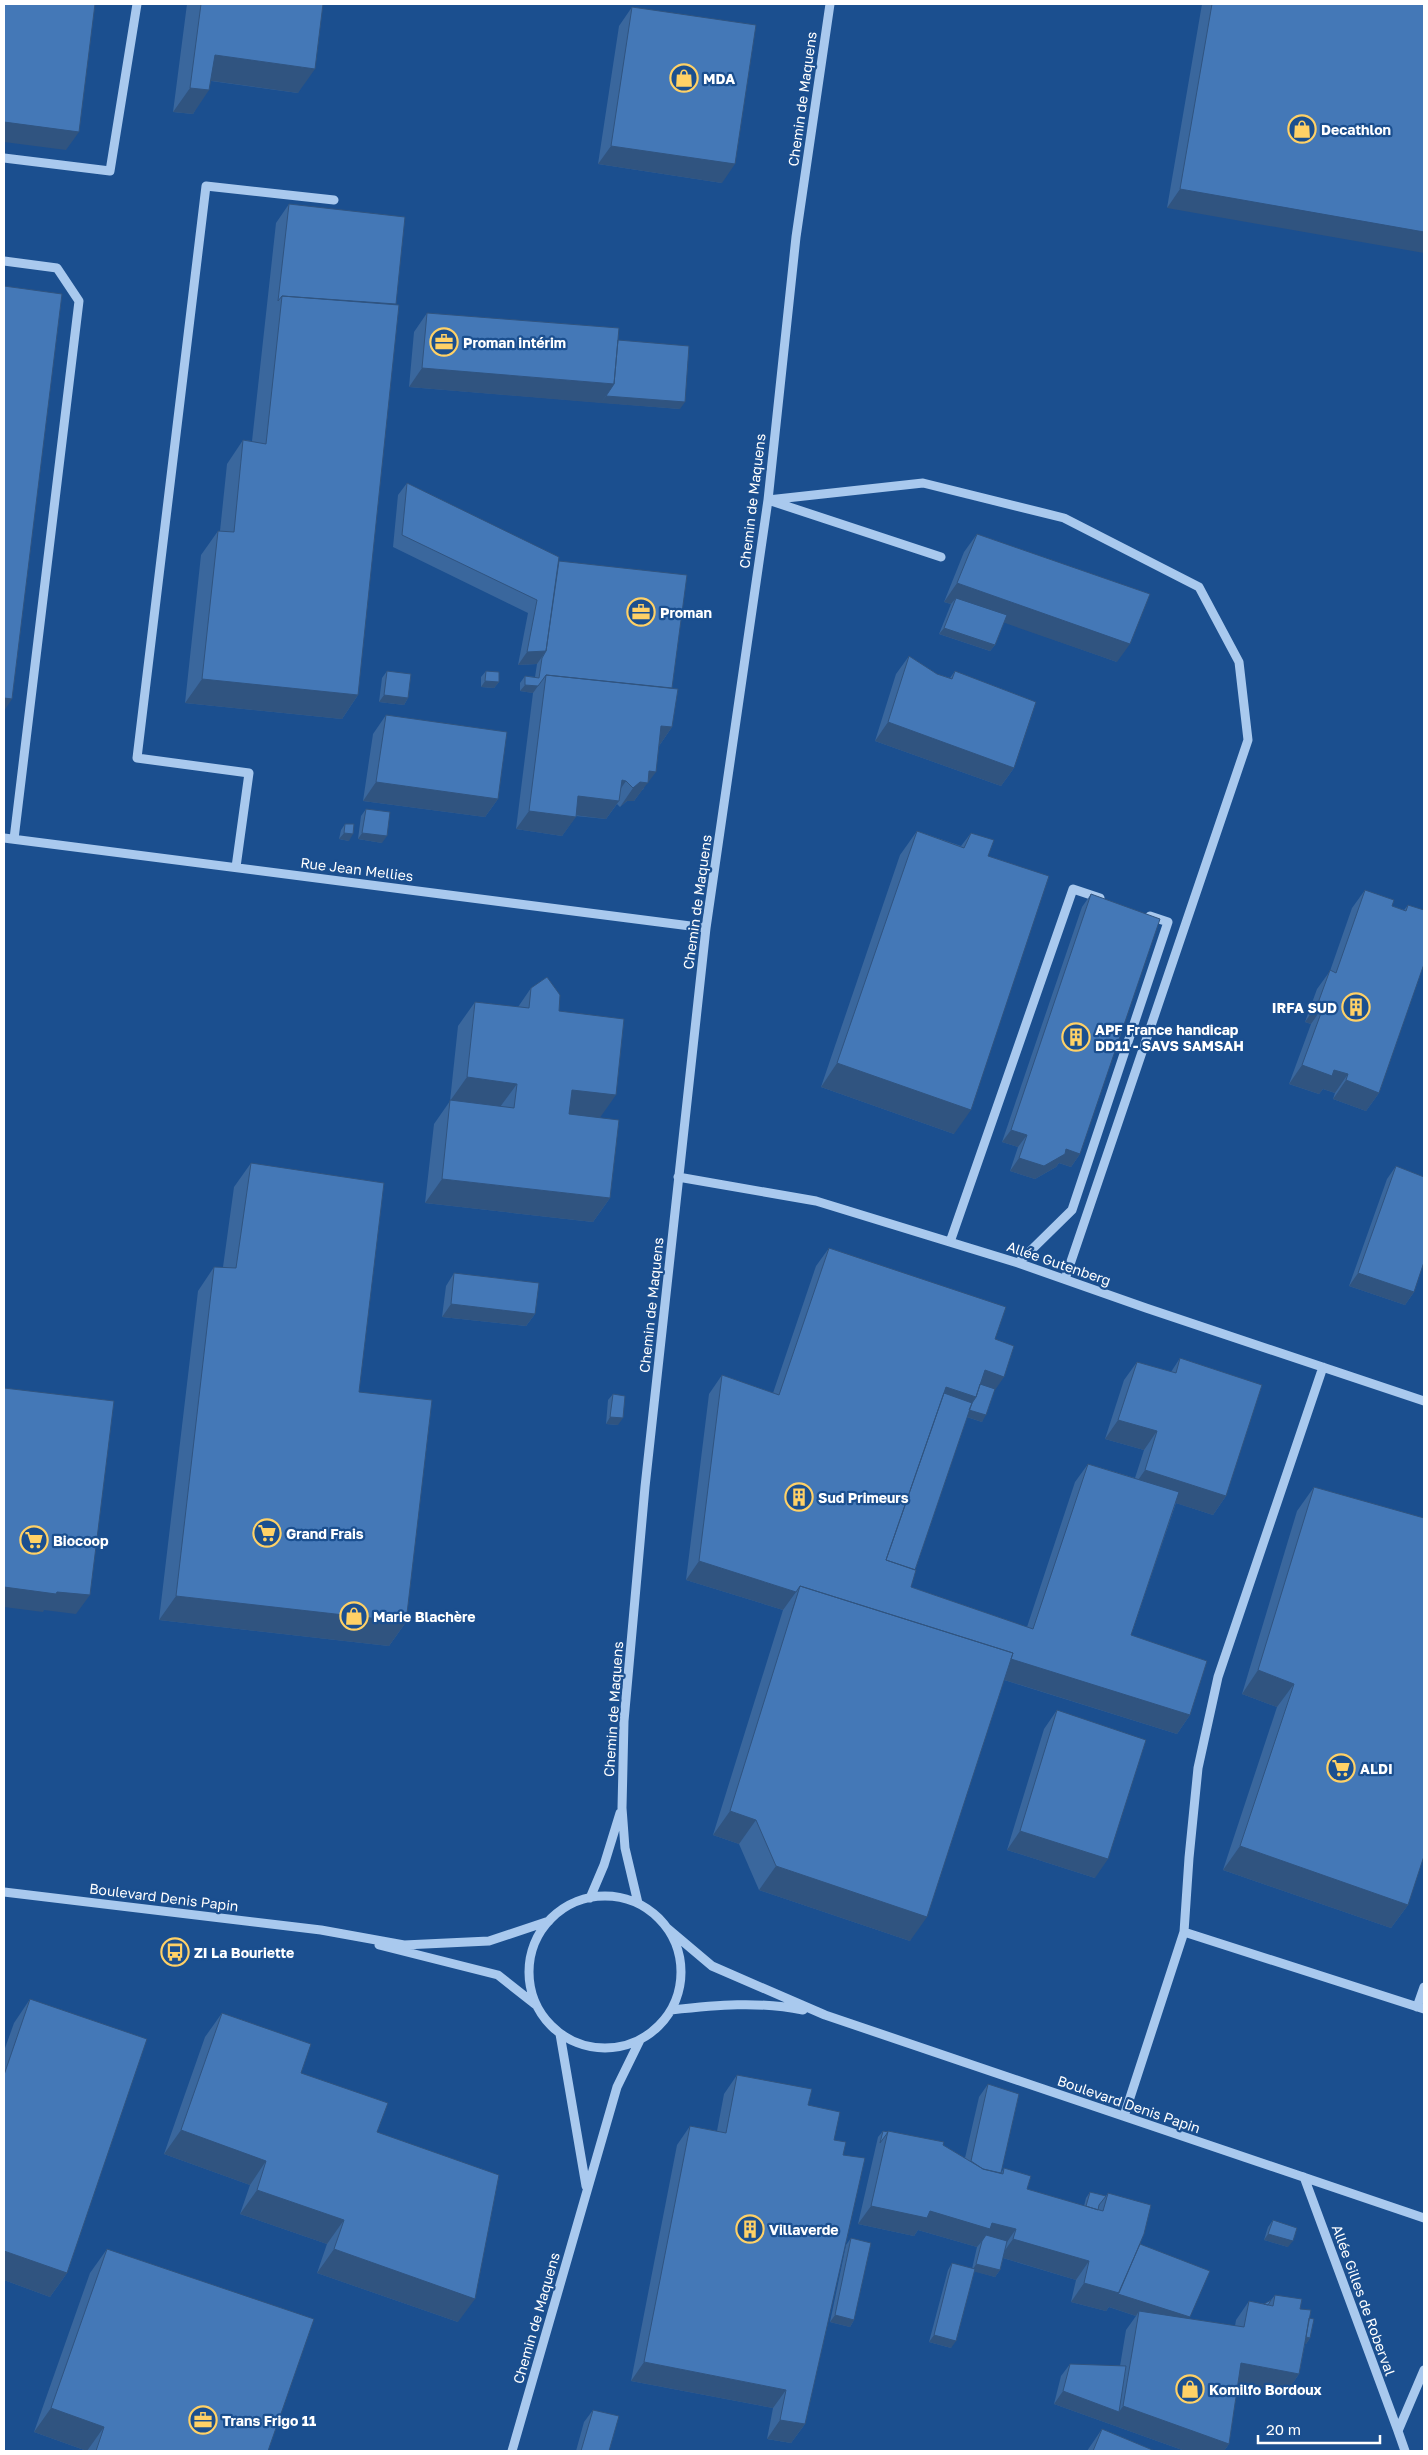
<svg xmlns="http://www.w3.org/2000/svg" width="1428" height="2455" viewBox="0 0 1428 2455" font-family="'Golos Text',sans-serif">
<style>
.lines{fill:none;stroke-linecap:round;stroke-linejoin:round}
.minor{stroke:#a9c9ee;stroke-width:9}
.wall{fill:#3a679d}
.shaded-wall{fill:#305480}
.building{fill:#4478b7;stroke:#305480}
.labels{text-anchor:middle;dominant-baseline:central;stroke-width:4.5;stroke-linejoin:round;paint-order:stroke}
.poi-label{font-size:14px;font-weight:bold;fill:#fff;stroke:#1b4f8f;text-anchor:start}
.street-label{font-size:14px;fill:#fff;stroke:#1b4f8f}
</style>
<rect width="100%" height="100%" fill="#1b4f8f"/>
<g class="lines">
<path class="minor" d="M4,158l106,13 27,-167
M4,261l53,7 22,33 -65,538
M941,557l-173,-57 155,-17 141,35 135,69 40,75 9,78 -183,539
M4,838l702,90
M236,867l13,-94 -112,-15 69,-572 128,14
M678,1177l138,24 202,62 128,45 278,93
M950,1242l123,-353 27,9
M1018,1263l54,-53 96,-288 -18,-6
M4,1892l317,38 83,15 85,-4 60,-20
M529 1972a76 76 0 1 1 152 0a76 76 0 1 1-152 0Z
M590,1898l14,-33 16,-52
M638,1903l-13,-55 -3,-40 2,-87 21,-234 61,-559 62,-428 28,-263 34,-233
M667,1928l45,38 113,49 599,203
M1184,1932l240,77
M379,1945l119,30 38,30
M1417,2007l7,-20
M671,2010c45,-5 88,-9 132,0
M560,2034l26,152
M1124,2116l60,-184 5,-74 9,-90 20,-91 105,-310
M1304,2177l94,254
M512,2451l105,-364 23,-47
M1405,2451l-7,-20 26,-61"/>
</g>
<path class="wall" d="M187,4h136l-25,89 -87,-12 -18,33 -20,-2z
M1202,4h222l-257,204z
M632,7l90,176 -124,-19 21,-138z
M289,204l69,491 -16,24 -157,-16 16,-148 17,-24h2l7,-67 16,-24 9,1 24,-218z
M427,313l191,27 62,69 -271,-22 5,-55z
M407,483l152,78 113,127v39l-13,19 -16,44h-1l-8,11h-7l-7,6 -3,-3 -11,15 -30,-3 -14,20 -46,-7 17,-136 -13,-2v-8l5,-7 10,1 2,-13 -19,1 10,-52 -135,-66 5,-52z
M977,534l140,128 -113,-40 -9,23 -5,6 -51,-17 12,-30 -7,-2 20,-50z
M909,656l28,18 13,4 5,-7 59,97 -13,18 -126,-45 21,-67z
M387,671l21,27 -4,7 -25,-3 3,-24z
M486,671l13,11 -5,6 -13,-1v-10z
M386,715l112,84 -13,18 -122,-16 10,-67z
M366,809l16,34 -24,-4 3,-23z
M345,824l4,17 -10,-2 2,-9z
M917,831l44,15 10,-13 17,23 -34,278 -133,-47 79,-232z
M1365,890l27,16 12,4 4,-5 -29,188 -13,18 -33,-12 2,-6 -12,-4 -4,5 -30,-10 22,-60 -6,-2 12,-33 13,-18 22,-63z
M1091,894l-11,260 -9,13 -12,-4 -3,4 -21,12 -25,-8 8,-24 -16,-5 80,-235z
M531,988l28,23 41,107 10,80 -17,24 -168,-19 9,-79 16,-23 8,-75 17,-24 43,5z
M251,1163l108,229 47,230 -17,24 -230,-26 39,-329 16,-24h9l11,-80z
M1396,1166l18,126 -9,13 -56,-19 38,-107z
M829,1248l166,91v50l-13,33 -15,-5 -52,153 -4,17 116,40 48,-145 13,-18 47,14 9,-28 -39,-11 19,-59 13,-18 34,10 9,-14 46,138 -13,19 -37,-12 -45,132 59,80 -13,19 -173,-54 -94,261 -151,-51 -20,-46 -26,-9 70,-225 -97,-30 23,-186 13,-19 51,18 43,-127z
M454,1273l81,41 -9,12 -84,-9 4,-31z
M613,1394l5,31 -12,-1 2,-24z
M1314,1487l94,418 -17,23 -168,-58 54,-163 -35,-13 55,-183z
M1057,1710l38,168 -88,-28 37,-121z
M30,1999l37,274 -17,24 -46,-17v-229l10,-28z
M222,2013l155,119 81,190 -141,-49 10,-29 -87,-30 10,-29 -86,-31 41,-117z
M737,2075l71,30 26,35 9,15 -38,269 -14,19 -24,-4 6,-31 -142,-27 46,-236 13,-19 27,5 7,-37z
M988,2084l13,89 3,-5 23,21 57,17 2,-8 4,-6 16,4 2,-3 81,126 46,7 1,-6 13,-19 15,3 7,-4 4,-5 25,14 9,9 1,20 -4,6h-1l-6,30 -13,19 -48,-10 -9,61 -5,7h-39l-131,-47 7,-28 9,-12 50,2 6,-36 10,-14 -27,-9 -3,4 -35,-9 5,-22 -73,-22 -3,12 -5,7 -21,-6 -23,77 -22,-6 19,-72 4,-7 20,6 5,-22 -59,-17 -4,6 -56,-12 20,-87 5,-6 4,1 1,-1 55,14 22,13 14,-61z
M1273,2220l15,27 -24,-7 4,-13z
M851,2238l3,82 -4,7 -20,-5 16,-77z
M107,2249l161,202h-181l-53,-19 56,-159z
M593,2410l16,41h-33l8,-29z
M1102,2429l53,22h-68l2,-3z"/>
<path class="shaded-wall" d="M215,55l100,14 -17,24 -100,-14z
M190,88l19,2 -16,24 -20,-2z
M4,122l75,10 -13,18 -62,-8z
M611,146l124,18 -13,19 -124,-19z
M1180,189l244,43v21l-257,-45z
M422,368l192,16 -13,19 -192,-16z
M606,396l79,6 -5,7 -79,-6z
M957,583l173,61 -13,18 -164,-57 3,-7 -5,6 -7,-2z
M944,628l51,17 -5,6 -51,-17z
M546,651l-9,13 -19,1 9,-13z
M202,679l156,16 -16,24 -157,-16z
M485,681l14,1 -5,6 -13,-1z
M525,685l13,1 -5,7 -13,-2z
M384,695l24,3 -4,7 -25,-3z
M4,698l8,1 -8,12z
M888,722l126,46 -13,18 -126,-45z
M661,726l11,1 -13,19 -11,-1z
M649,771l7,1 -22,29h-7l-7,6 13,-19z
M622,780l4,1 -13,19z
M376,782l122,17 -13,18 -122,-16z
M578,796l41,5 -13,18 -41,-5z
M529,811l47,6 -14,19 -46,-7z
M344,833l9,1 -4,7 -10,-2z
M362,833l25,3 -5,7 -24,-4z
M1318,1003l6,2 -13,19 -6,-2z
M837,1063l134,47 -17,24 -133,-47z
M1302,1065l32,5 14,4 -13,19 -12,-4 -4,5 -30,-10z
M467,1077l50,7 -17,23 -50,-6z
M1346,1080l33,13 -13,18 -33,-12z
M572,1090l44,5 -17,24 -44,-5z
M1011,1130l16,5 -9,12 -16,-5z
M1066,1149l14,5 -9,13 -12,-4 -3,4 -21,12 -25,-8 9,-13z
M442,1179l168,19 -17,24 -168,-19z
M1358,1273l56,19 -9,13 -56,-19z
M451,1304l84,10 -9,12 -84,-9z
M985,1370l19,7 -13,19 -17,-6z
M946,1387l30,10 10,18 -4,7 -45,-15z
M610,1417l13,1 -5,7 -12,-1z
M1118,1420l39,11 -13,19 -39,-11z
M1145,1470l81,26 -13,19 -81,-26z
M699,1561l97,31 -13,18 -97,-30z
M4,1587l53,5 33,3 -14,19 -32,-4 -1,2 -39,-5z
M798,1592l392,123 -13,19 -386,-121z
M176,1596l230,26 -17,24 -230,-26z
M1258,1670l36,14 -17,23 -35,-13z
M730,1811l26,9 -17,24 -26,-9z
M1020,1831l88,28 -13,19 -88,-28z
M1240,1846l168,59 -17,23 -168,-58z
M776,1866l151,51 -17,24 -151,-51z
M181,2130l85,31 -16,24 -86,-31z
M257,2190l87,30 -17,24 -87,-30z
M871,2206l59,5 62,12 24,6 -13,19 -21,-7 -5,6 -59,-17 -4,6 -56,-12z
M1268,2234l25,7 -5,6 -24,-7z
M1013,2239l76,22 -13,19 -76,-23z
M334,2249l141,50 -17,23 -141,-49z
M4,2251l63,22 -17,24 -46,-17z
M976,2264l24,6 -5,7 -23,-6z
M1084,2283l35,10 71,24 -9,13 -42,-19 -3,5 -27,-9 -3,4 -35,-9z
M835,2315l19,5 -4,7 -20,-5z
M934,2335l22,6 -5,7 -22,-6z
M1300,2336l10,2 -4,6 -10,-2z
M644,2362l142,28 -13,18 -142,-27z
M1241,2363l58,11 -13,19 -58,-12z
M1063,2391l56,21 4,-6 106,38 -5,7h-39l-131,-47z
M51,2408l53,19 -17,24 -53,-19z
M780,2420l25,4 -14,19 -24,-4z"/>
<path class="building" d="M4,4h91l-16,128 -75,-10z
M201,4h122l-8,65 -100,-14 -6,35 -19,-2z
M1212,4h212v228l-244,-43z
M632,7l124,18 -21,139 -124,-18z
M289,204l116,13 -9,87 -114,-8 -4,5z
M4,286l58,8 -50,405 -8,-1z
M282,296l117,9 -41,390 -156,-16 16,-148 16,1 9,-92 23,4z
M427,313l192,15 -5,56 -192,-16z
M618,340l71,6 -4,56 -79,-6 8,-12z
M407,483l152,74 -13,94 -19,1 10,-52 -135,-65z
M977,534l173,60 -20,50 -173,-61z
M559,561l128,14 -15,113 -126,-13 -8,11 -13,-1v-9l14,2 3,-20 4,-7z
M956,598l51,17 -12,30 -51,-17z
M909,656l28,18 15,5 3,-8 81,31 -22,66 -126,-46z
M387,671l24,3 -3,24 -24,-3z
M486,671l13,1v10l-14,-1z
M546,675l132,14 -6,38 -11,-1 -5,46 -7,-1 -1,12 -8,-1 -7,6 -7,-7 -4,-1 -3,21 -41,-5 -2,21 -47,-6z
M386,715l121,17 -9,67 -122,-17z
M366,809l24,3 -3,24 -25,-3z
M345,824h9l-1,10 -9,-1z
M917,831l47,17 7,-15 23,7 -6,16 61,20 -78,234 -134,-47z
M1365,890l29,10 -2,6 14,5 2,-6 16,5v54l-45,129 -33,-13 2,-6 -14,-4 -2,6 -30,-11 22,-60 -6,-2 12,-33 6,3z
M1091,894l69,25 -80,235 -14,-5 -1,5 -21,12 -25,-8 8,-23 -16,-5z
M547,977l13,18 -1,16 65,8 -8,76 -44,-5 -3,24 50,6 -9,78 -168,-19 8,-79 64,8 3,-24 -50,-7 8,-75 54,6 2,-20z
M251,1163l133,20 -25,209 73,8 -26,222 -230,-26 38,-329 22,1z
M1396,1166l28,11v85l-10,30 -56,-19z
M829,1248l177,59 -11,32 19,7 -10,31 -19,-7 -9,27 -30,-10 -60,173 30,10 -5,17 122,42 55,-165 91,28 -48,143 76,26 -17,54 -179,-56 2,-6 -213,-67 -4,6 -97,-31 23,-186 57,20z
M454,1273l85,10 -4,31 -84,-10z
M1180,1358l82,27 -36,111 -81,-26 12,-39 -39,-11 19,-58 39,11z
M980,1384l15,5 -9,26 -17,-5 3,-7 4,-6z
M4,1388l110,13 -24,194 -33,-3 -1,2 -52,-7z
M944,1393l28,10 -57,167 -29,-10z
M613,1394l12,2 -2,22 -13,-1z
M1314,1487l110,31v338l-16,49 -168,-59 54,-162 -36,-14z
M800,1586l213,67 -86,264 -151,-51 -20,-46 -26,-9z
M1057,1710l89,30 -38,119 -88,-28z
M30,1999l117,40 -80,234 -63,-22v-176z
M222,2013l89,31 -10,29 87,30 -11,29 122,43 -24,124 -141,-50 10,-29 -87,-30 9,-29 -85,-31z
M737,2075l75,14 -4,16 32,7 -6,28 12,2 -3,13 22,3 -60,266 -25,-4 6,-30 -142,-28 46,-236 36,7z
M988,2084l31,10 -18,79 -18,-4 -12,-8z
M883,2131l5,1 -8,11z
M888,2131l56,11 -1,3 40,24 20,5 1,-6 27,8 -4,13 65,19 11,3 5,-18 43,12 -7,29 -25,59 -35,-10 5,-22 -76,-22 3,-10 -24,-6 -2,6 -60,-18 -3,7 -56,-12z
M1090,2192l16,4 -7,9 -1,5 -12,-4z
M1273,2220l24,8 -4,13 -25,-7z
M986,2235l21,6 -7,29 -24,-6 6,-23z
M851,2238l20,5 -17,77 -19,-5z
M1140,2244l70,27 -20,46 -72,-23z
M107,2249l207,70 -46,132h-172l8,-24 -53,-19z
M952,2263l23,6 -19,72 -22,-6z
M1275,2295l27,4 -2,10 11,1 -12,64 -58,-11 -12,81 -106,-38 16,-95 105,16 5,-26 24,5z
M1271,2300l-3,5 -4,-1z
M1309,2318l5,1 -4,19 -4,-1z
M1070,2364l56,2 -7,46 -56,-21z
M593,2410l26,6 -10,35h-28z
M1102,2429l53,22h-62z"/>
<defs>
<g id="shop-ring" transform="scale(1.4375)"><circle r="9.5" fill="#1b4f8f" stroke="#ffd166" stroke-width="1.5"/><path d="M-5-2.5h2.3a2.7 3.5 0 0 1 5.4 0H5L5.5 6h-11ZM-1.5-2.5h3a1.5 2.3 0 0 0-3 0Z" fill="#ffd166"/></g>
<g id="office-ring" transform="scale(1.4375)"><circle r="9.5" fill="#1b4f8f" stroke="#ffd166" stroke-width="1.5"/><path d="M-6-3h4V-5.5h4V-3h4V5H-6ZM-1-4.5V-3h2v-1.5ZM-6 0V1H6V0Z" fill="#ffd166"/></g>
<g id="building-ring" transform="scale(1.4375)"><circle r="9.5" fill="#1b4f8f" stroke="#ffd166" stroke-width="1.5"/><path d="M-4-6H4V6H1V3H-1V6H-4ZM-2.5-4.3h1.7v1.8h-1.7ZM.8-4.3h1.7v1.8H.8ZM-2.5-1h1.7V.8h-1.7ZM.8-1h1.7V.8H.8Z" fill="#ffd166"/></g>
<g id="supermarket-ring" transform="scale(1.4375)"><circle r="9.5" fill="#1b4f8f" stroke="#ffd166" stroke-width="1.5"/><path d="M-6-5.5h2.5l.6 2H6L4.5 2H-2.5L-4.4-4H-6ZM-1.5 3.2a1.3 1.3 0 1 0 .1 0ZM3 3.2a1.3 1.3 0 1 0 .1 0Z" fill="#ffd166"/></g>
<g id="bus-ring" transform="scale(1.4375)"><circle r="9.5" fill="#1b4f8f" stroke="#ffd166" stroke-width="1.5"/><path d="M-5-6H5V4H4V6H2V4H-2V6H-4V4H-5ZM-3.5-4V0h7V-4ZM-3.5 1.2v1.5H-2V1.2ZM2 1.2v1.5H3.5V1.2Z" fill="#ffd166"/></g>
</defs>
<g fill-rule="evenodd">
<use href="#shop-ring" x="684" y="78"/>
<use href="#shop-ring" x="1302" y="129"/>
<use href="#office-ring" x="444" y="342"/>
<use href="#office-ring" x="641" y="612"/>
<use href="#building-ring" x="1356" y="1007"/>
<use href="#building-ring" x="1076" y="1037"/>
<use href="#building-ring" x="799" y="1497"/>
<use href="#supermarket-ring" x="267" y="1533"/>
<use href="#supermarket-ring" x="34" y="1540"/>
<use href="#shop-ring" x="354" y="1616"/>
<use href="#supermarket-ring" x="1341" y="1768"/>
<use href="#bus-ring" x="175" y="1952"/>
<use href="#building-ring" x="750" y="2229"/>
<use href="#shop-ring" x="1190" y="2389"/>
<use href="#office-ring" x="203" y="2420"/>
</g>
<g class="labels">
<g class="poi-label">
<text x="703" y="78">MDA</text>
<text x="1321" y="129">Decathlon</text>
<text x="463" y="342">Proman intérim</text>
<text x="660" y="612">Proman</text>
<text x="1337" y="1007" text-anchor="end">IRFA SUD</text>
<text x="1095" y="1029">APF France handicap<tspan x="1095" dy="16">DD11 - SAVS SAMSAH</tspan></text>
<text x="818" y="1497">Sud Primeurs</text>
<text x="286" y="1533">Grand Frais</text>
<text x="53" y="1540">Biocoop</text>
<text x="373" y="1616">Marie Blachère</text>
<text x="1360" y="1768">ALDI</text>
<text x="194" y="1952">ZI La Bouriette</text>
<text x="769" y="2229">Villaverde</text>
<text x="1209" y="2389">Komilfo Bordoux</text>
<text x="222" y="2420">Trans Frigo 11</text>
</g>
<g class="street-label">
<text transform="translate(802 99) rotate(-82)">Chemin de Maquens</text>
<text transform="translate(752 501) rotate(-83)">Chemin de Maquens</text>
<text transform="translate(357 869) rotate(7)">Rue Jean Mellies</text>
<text transform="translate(697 902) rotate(-82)">Chemin de Maquens</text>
<text transform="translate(1059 1263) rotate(19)">Allée Gutenberg</text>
<text transform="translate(651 1305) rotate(-84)">Chemin de Maquens</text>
<text transform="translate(613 1709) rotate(-86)">Chemin de Maquens</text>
<text transform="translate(164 1897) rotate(7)">Boulevard Denis Papin</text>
<text transform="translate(1129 2104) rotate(19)">Boulevard Denis Papin</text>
<text transform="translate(1364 2300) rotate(70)">Allée Gilles de Roberval</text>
<text transform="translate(536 2318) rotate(-74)">Chemin de Maquens</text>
</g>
</g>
<rect width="1428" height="2455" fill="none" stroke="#ffffff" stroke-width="10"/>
<path d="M1258 2435v8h122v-8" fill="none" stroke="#ffffff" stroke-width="2.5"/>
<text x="1266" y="2435" font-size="15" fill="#ffffff" stroke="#1b4f8f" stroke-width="4" paint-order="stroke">20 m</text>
</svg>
